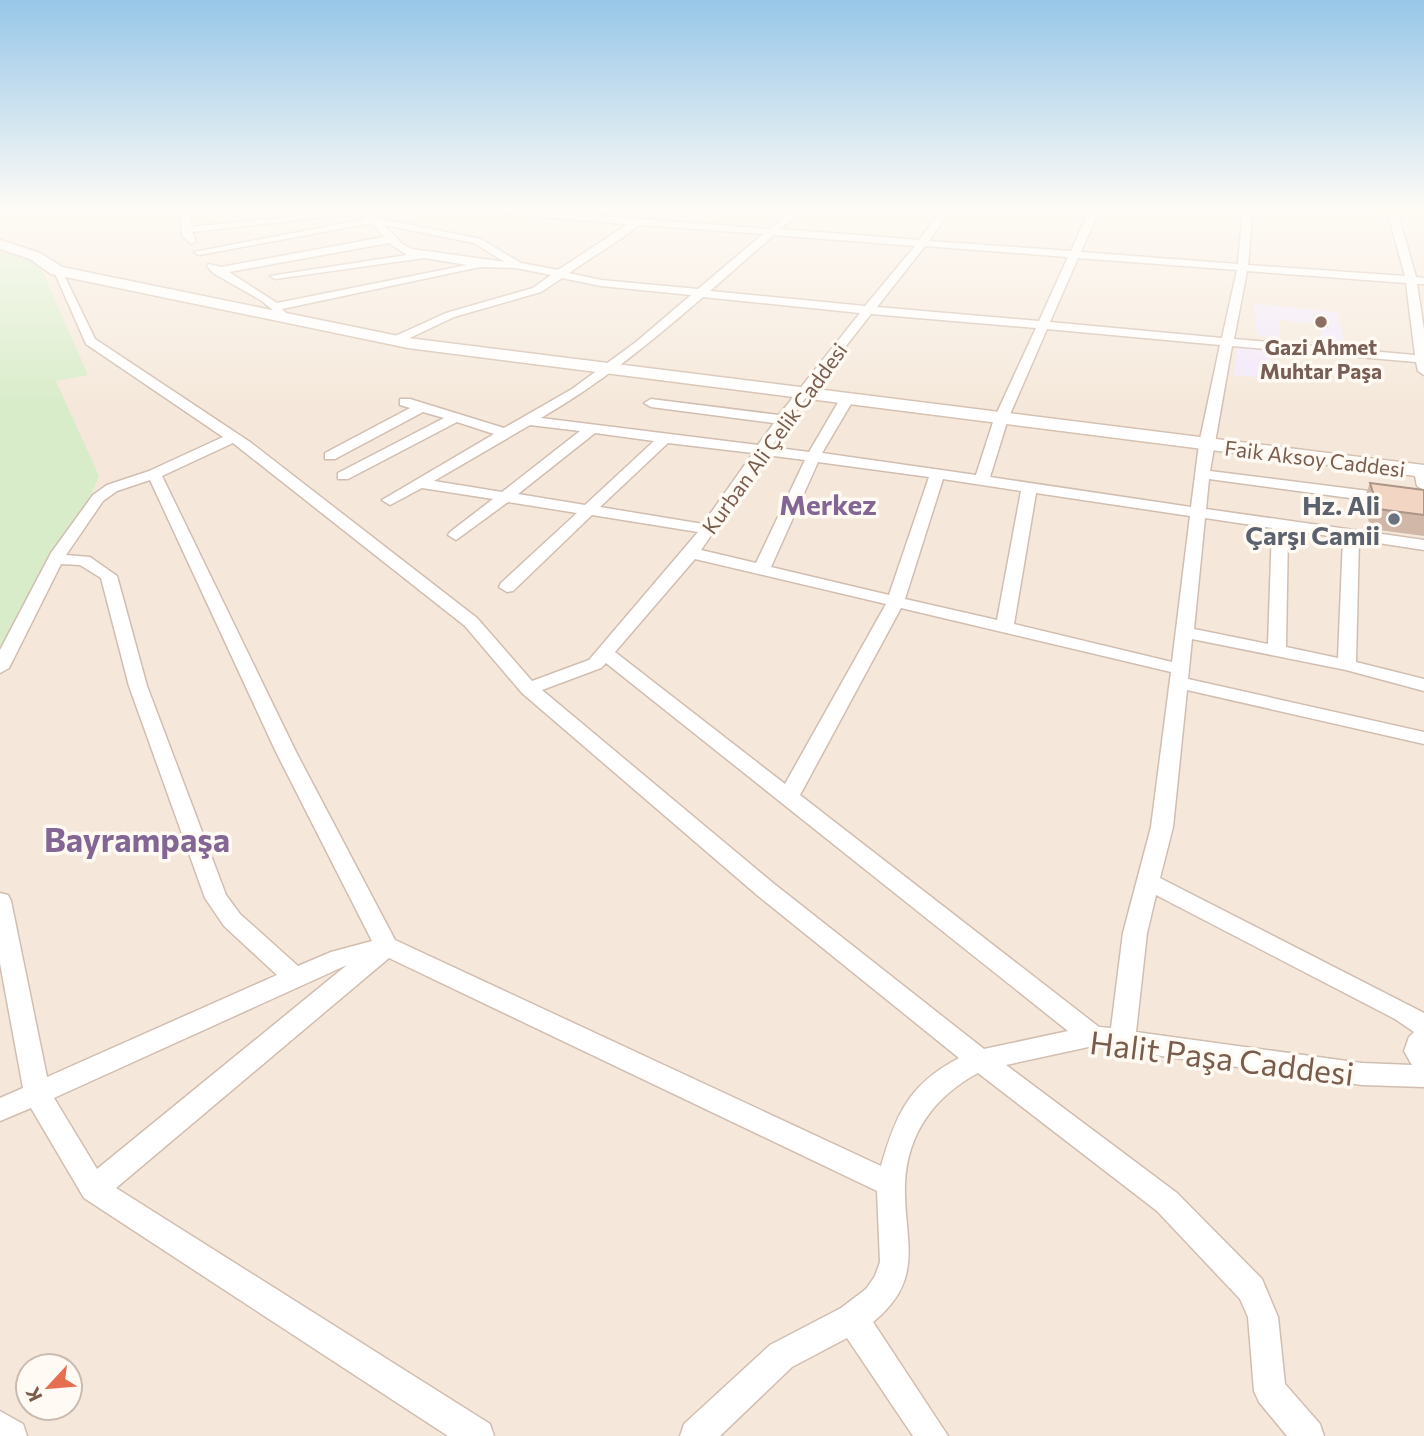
<svg xmlns="http://www.w3.org/2000/svg" width="1424" height="1436" viewBox="0 0 1424 1436" font-family="Commissioner,sans-serif">
<style>
.residential{fill:#f5e8da;fill-rule:evenodd}
.education{fill:#f3e8fa}
.green{fill:#d8ecc9}
.lines{fill:none;stroke-linecap:round;stroke-linejoin:round}
.street-casing{stroke:#d1beb0;stroke-width:3}
.secondary-casing{stroke:#d6c0b0;stroke-width:3}
.primary-casing{stroke:#dad1cd;stroke-width:2}
.street{fill:#fff;fill-rule:evenodd}
.secondary{fill:#fff;fill-rule:evenodd}
.primary{fill:#fbd9a5;fill-rule:evenodd}
.wall{fill:#d1b7a8}
.building{fill:#f3d5c3;stroke:#aa9588;stroke-width:2}
.education-dot{fill:#8d6e63;stroke:#fffaf3;stroke-width:2.5}
.worship-dot{fill:#6b7280;stroke:#fffaf3;stroke-width:2.5}
.labels{text-anchor:middle;dominant-baseline:central;stroke-width:7;stroke-linejoin:round;paint-order:stroke}
.far-education-label{font-size:21px;font-weight:bold;fill:#785e54;stroke:#fffaf3}
.far-street-label{font-size:21px;fill:#7a5c4d;stroke:#fffaf3}
.worship-label{font-size:26px;font-weight:bold;fill:#5b616d;stroke:#fffaf3;text-anchor:end}
.far-district-label{font-size:28px;font-weight:bold;fill:#846695;stroke:#fffaf3}
.near-street-label{font-size:32px;fill:#7a5c4d;stroke:#fffaf3}
.district-label{font-size:33px;font-weight:bold;fill:#846695;stroke:#fffaf3}
</style>
<rect width="100%" height="100%" fill="#fdf6ec"/>
<path class="residential" d="M0,207h1424v1229h-1424zM28,1366h42v42h-42z"/>
<path class="education" d="M1254,304l84,8 6,31 -23,-4 2,-15 -43,-4 -1,18 -22,-3z
M1237,347l31,3 7,29 -41,-4z"/>
<path class="green" d="M8,251l32,15 48,109 -32,6 43,95 -16,37 -83,139v-398z"/>
<g class="lines">
<g class="street-casing">
<path id="street" d="M179,207h10l2,20 153,-16 5,3 -157,18 4,9 -5,3 -9,-9z
M351,207h11l15,11 104,21 40,24 37,7 70,-46 -183,-14 -5,-3h40l290,22 26,-22h10l-25,22 138,11 24,-33h10l-24,34 142,10 20,-44h10l-20,45 157,12 5,-57h10l-5,58 157,11 -19,-69h10l20,70 8,1v6h-7l7,46v45l-6,-4 -2,-9 -184,-16 -22,125 214,27v10l-215,-29 -3,30 218,31v10l-65,-10 -3,122 68,17v12l-78,-21 -154,-31 -4,40 236,53v12l-237,-54 -14,137 -13,51 264,135v74l-62,-2 -269,-39 -87,19 171,128 85,86 16,38 7,67 35,40 4,12h-37l-28,-34 -5,-11 -6,-74 -8,-18 -83,-88 -179,-138c-43,23 -71,60 -73,111 -2,55 22,94 -32,138l75,114h-35l-66,-98 -55,29 -72,69h-40l4,-12 86,-79 71,-37 25,-19 9,-13 5,-14 -3,-71 -488,-233 -273,230 374,236 4,12h-46l-364,-238 -53,-90 -31,13v-23l23,-10 -23,-125v-70l8,2 3,6 36,176 230,-102 -53,-49 -19,-28 -76,-212 -28,-108 -21,-13 -19,-1 -52,104 -9,5v-23l51,-97 42,-58 14,-10 42,-14 74,-34 -137,-93 -33,-75 9,2 33,68 155,103 227,176 55,63 57,-21 109,-128 -106,-17 -79,76 -6,1 -8,-5 2,-4 76,-70 -69,-11 -52,38 -8,-5 2,-3 43,-33 -71,-11 -32,17 -8,-5 112,-66 -37,-12 -109,57h-10v-6l106,-55 -21,-6 -88,47h-10v-6l85,-45 -10,-3v-6h10l94,29 68,-39 64,-47 55,-47 -90,-9 -39,-8 -21,14 -87,25 -59,28 -6,-4 2,-3 55,-25 87,-25 18,-13 -35,-7 -36,-1 -198,42 6,6 -6,3 -20,-17 -49,-28 -6,-7 1,-2 13,3 163,-30 -12,-14 -173,32 -5,-3 172,-33zM384,225l90,18 31,19 -93,-13 -10,-5zM639,225l124,9 -65,55 -97,-9 -32,-7c24,-17 48,-30 70,-48zM774,235l141,11 -50,60 -155,-15zM389,243l18,12 -137,21 5,3 149,-21 43,7 -190,38 -48,-31zM925,246l143,11 -29,64 -162,-14zM1078,258l159,12 -15,68 -172,-16zM1247,271l159,12 9,72 -181,-16zM703,297l157,16 -81,102 -128,-16 -7,4 7,4 123,16 -16,22 -217,-27c59,-34 111,-77 162,-121zM871,314l165,14 -42,91 -18,56 -154,-22 32,-54 -7,-4 -7,4 -31,53 -38,-5 35,-50zM1047,329l173,16 -21,99 -8,63 -201,-30 18,-58zM530,425l50,6 -78,61 -68,-11zM595,433l59,8 -69,64 -67,-11zM233,443l232,183 57,67 235,202 202,163c-50,26 -63,56 -78,108l-486,-226 -99,-188 -134,-276zM668,443l85,10 -50,71 -103,-17zM766,455l39,5 -49,103 -55,-13zM818,462l111,15 -40,118 -118,-28zM943,479l78,12 -24,129 -92,-21zM150,480l126,272 96,189 -41,11 -33,14 -58,-52 -14,-19 -79,-209 -30,-110 -27,-19 -24,-2 37,-54 14,-10zM1036,493l154,23 -18,146 -158,-38zM1205,518l67,10 -4,116 -74,-15zM1288,530l55,8 -5,120 -52,-11zM695,559l191,45 -101,180 -170,-132zM901,608l270,64 -20,155 -28,106 -12,95 -12,-1 -299,-232zM606,663l462,368 -84,18 -211,-166 -231,-193 59,-22zM1156,895l239,124 19,13 -5,5 -5,14 8,14 -50,-2 -226,-31 11,-99zM347,965l-250,204 -43,-71z
M1421,467h3v23l-7,-4 -3,-15z
M0,1411l23,13 4,12h-27z"/>
</g>
<g class="secondary-casing">
<path id="secondary" d="M0,240l40,13 22,14 346,71 1016,127v12l-1016,-129 -357,-74 -21,-15 -30,-10z"/>
</g>
<g class="primary-casing">
<path id="primary" d="M1319,207h105v10l-97,-5z"/>
</g>
<use href="#street" class="street"/>
<use href="#secondary" class="secondary"/>
<use href="#primary" class="primary"/>
</g>
<path class="wall" d="M1370,483l54,7v46l-53,-7 -8,-27z"/>
<path class="building" d="M1370,483l54,7v25l-46,-6z"/>
<linearGradient id="sky" x2="0" y2="1"><stop stop-color="#97c7e8"/><stop offset="0.51" stop-color="#fefbf6"/><stop offset="1" stop-color="#fefbf6" stop-opacity="0"/></linearGradient>
<rect width="1424" height="408" fill="url(#sky)"/>
<circle class="education-dot" cx="1321" cy="322" r="7"/>
<circle class="worship-dot" cx="1394" cy="519" r="7"/>
<g class="labels">
<g class="far-education-label">
<text x="1321" y="346">Gazi Ahmet<tspan x="1321" dy="24">Muhtar Paşa</tspan></text>
</g>
<g class="far-street-label">
<text transform="translate(774 438) rotate(-54)">Kurban Ali Çelik Caddesi</text>
<text transform="translate(1315 458) rotate(7)">Faik Aksoy Caddesi</text>
</g>
<g class="worship-label">
<text x="1380" y="504">Hz. Ali<tspan x="1380" dy="30">Çarşı Camii</tspan></text>
</g>
<g class="far-district-label">
<text x="828" y="504">Merkez</text>
</g>
<g class="near-street-label">
<text transform="translate(1222 1057) rotate(7)">Halit Paşa Caddesi</text>
</g>
<g class="district-label">
<text x="137" y="838">Bayrampaşa</text>
</g>
</g>
<g transform="translate(49 1387) rotate(244)"><circle r="33" fill="#fffaf3" stroke="#cabbb1" stroke-width="2"/>
<path d="M0-5L12 26L0 18L-12 26Z" fill="#e76f51"/>
<text y="-10" font-size="19" font-weight="bold" text-anchor="middle" fill="#7a5c4d">K</text>
</g>
</svg>
